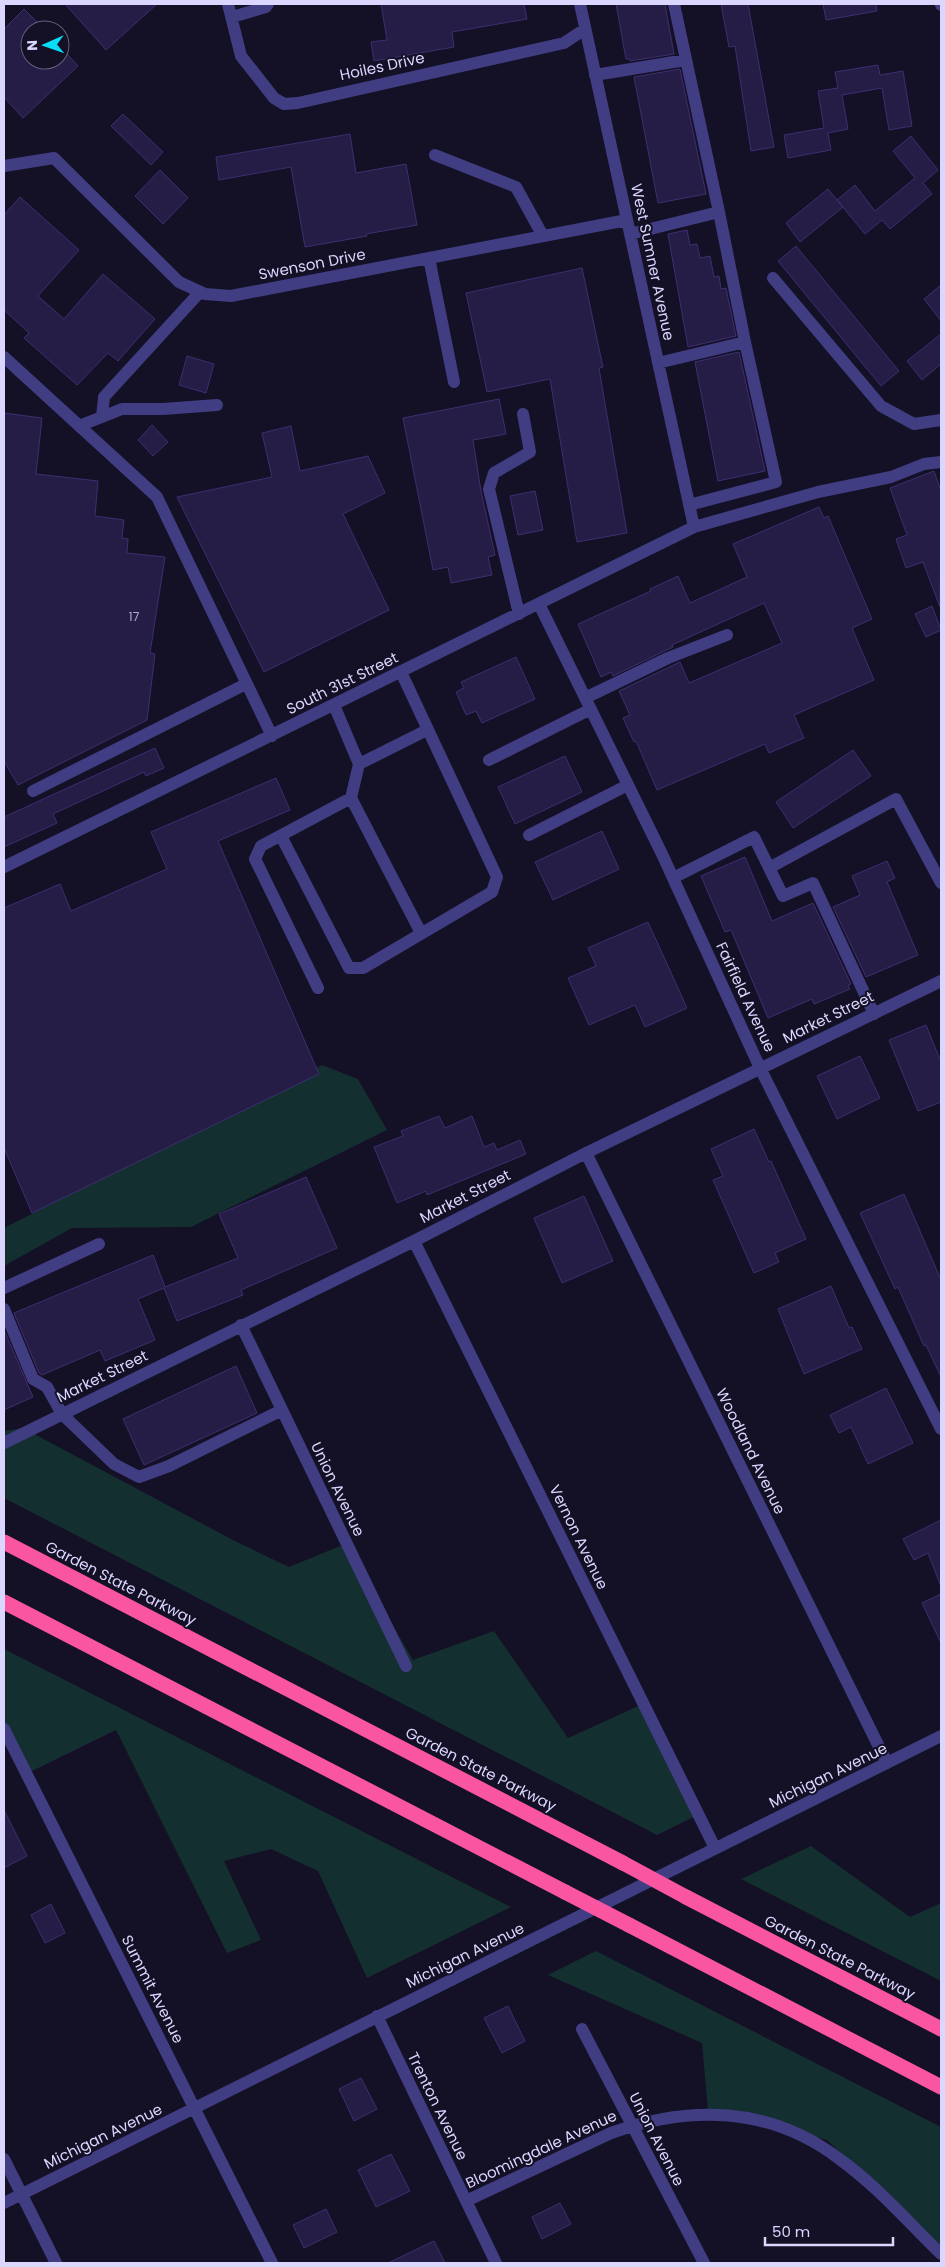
<svg xmlns="http://www.w3.org/2000/svg" width="945" height="2267" viewBox="0 0 945 2267" font-family="Poppins,sans-serif">
<style>
.green{fill:#132f2f}
.building{fill:#251d46;stroke:#3d2f71}
.lines{fill:none;stroke-linecap:round;stroke-linejoin:round}
.minor{stroke:#403d83;stroke-width:12}
.highway{stroke:#f955a1;stroke-width:15}
.highway-bridge{stroke:#f955a1;stroke-width:15}
.labels{text-anchor:middle;dominant-baseline:central;stroke-width:4;stroke-linejoin:round;paint-order:stroke}
.number-label{font-size:12px;fill:#aea8d0}
.street-label{font-size:15px;fill:#dbd6fe;stroke:#141025}
</style>
<rect width="100%" height="100%" fill="#141025"/>
<path class="green" d="M322,1065l36,14 29,51 -196,97 -119,1 -68,38v-38z
M23,1428l210,112 56,27 56,-23 68,116 81,-29 74,107 77,-35 59,109 -47,23 -653,-337v-67z
M4,1649l507,258 -144,71 -49,-107 -47,-22 -47,12 37,79 -34,13 -111,-223 -88,43 -24,-47z
M811,1846l99,71 31,-14v78l-200,-102z
M596,1951l345,176v124l-114,-111 -119,-29 -6,-68 -154,-68z"/>
<path class="building" d="M65,4h92l-51,46z
M381,4h143l3,15 -75,13 2,15 -80,14 -3,-19 16,-2z
M616,4h49l9,50 -44,7v-2h-4z
M721,4h27l26,143 -23,4 -16,-105 -6,1z
M823,4h53l1,7 -51,9z
M24,9l21,21h-15v30h30v-14l18,20 -55,52 -19,-21v-68z
M878,65l2,10 23,-4 9,55 -23,4 -7,-42 -40,7 6,34 -20,4 3,17 -43,8 -4,-23 40,-7 -6,-37 20,-3 -3,-16z
M680,69l26,125 -48,9 -24,-126z
M123,114l40,38 -12,13 -40,-39z
M350,134l6,39 50,-9 11,61 -51,9 1,2 -62,11 -14,-80 -72,13 -3,-23z
M911,136l27,34 -15,13 9,11 -42,35 -8,-9 -17,14 -28,-34 18,-15 20,26 40,-33 -22,-27z
M160,170l28,28 -25,26 -28,-28z
M828,189l15,18 -43,35 -14,-19z
M20,197l59,53 -41,46 26,23 39,-45 52,45 -37,42 -10,-8 -31,32 -53,-47 5,-5 -25,-23v-95z
M687,230l3,15 7,-1 3,14 10,-2 4,21 5,-1 2,13 5,-1 10,48 -48,11 -20,-113z
M796,246l103,125 -18,15 -103,-125z
M582,268l21,99 -4,1 28,165 -50,9 -27,-163 -63,13 -21,-99z
M941,285v36l-17,-22z
M941,334v30l-19,16 -15,-19z
M739,352l26,119 -47,10 -23,-119z
M187,356l27,8 -8,29 -27,-8z
M499,399l7,35 -33,6 8,51 14,64 -7,2 4,18 -41,8 -3,-16 -15,3 -30,-152z
M4,413l38,5 -6,56 62,7 -3,35 29,4 -2,18 6,1 -1,14 38,4 -15,96 5,1 -8,66 -129,65 -14,-24z
M152,425l16,17 -15,14 -15,-16z
M291,426l9,45 68,-15 17,37 -42,21 46,96 -125,62 -87,-175 95,-20 -10,-44z
M934,471l7,20 -1,116 -17,-45 -17,6 -10,-29 11,-4 -17,-47z
M535,491l8,39 -25,5 -8,-39z
M819,507l5,11 4,-2 44,103 -20,9 22,52 -80,35 10,23 -35,15 -4,-9 -108,46 -21,-49 -2,1 -11,-24 7,-3 -11,-24 61,-29 9,21 93,-40 -18,-40 -92,42 1,2 -60,29 -2,-4 -10,5 -23,-53 73,-33 -1,-2 28,-13 12,27 57,-26 -14,-33z
M932,606l9,24 -15,7 -11,-23z
M516,657l19,42 -53,24 -6,-12 -10,4 -10,-23 8,-4 -3,-6z
M155,748l9,20 -18,8 -2,-4 -91,42 4,9 -53,24v-30z
M853,750l18,26 -78,52 -17,-26z
M565,756l17,36 -67,32 -17,-37z
M276,778l14,32 -72,31 101,233 -287,139 -28,-65v-240l56,-24 11,27 96,-42 -16,-37z
M602,831l17,38 -66,31 -18,-38z
M745,857l27,64 41,-18 38,81 -3,1 2,4 -36,15 -2,-5 -44,19 -37,-88 -6,2 -24,-56z
M887,861l8,17 -8,4 31,73 -52,22 -33,-70 27,-12 -8,-19z
M648,922l39,86 -42,19 -10,-22 -46,20 -21,-47 28,-12 -8,-18z
M926,1025l15,37v40l-23,9 -29,-71z
M860,1056l20,42 -43,21 -20,-43z
M439,1116l6,12 27,-12 12,31 10,-4 3,7 23,-10 6,14 -99,41 -1,-4 -29,12 -23,-56 29,-11 -2,-5z
M754,1129l15,33 2,-1 35,78 -31,14 4,9 -25,11 -41,-93 10,-4 -12,-27z
M306,1177l31,71 -96,42 2,5 -66,26 -13,-33 -26,11 17,41 -50,21 -5,-11 -58,25 -3,-2 -25,-60 139,-58 12,32 73,-29 -19,-44z
M904,1194l37,86v97l-15,-32 -2,1 -26,-59 -3,2 -35,-76z
M584,1196l29,65 -51,22 -28,-65z
M831,1286l18,42 3,-1 10,22 -58,25 -26,-65z
M4,1330l29,67 -29,13z
M236,1366l21,47 -113,52 -21,-46z
M886,1388l27,55 -45,21 -17,-37 -12,6 -9,-18z
M941,1520v64h-1l-12,-31 -14,7 -11,-21z
M941,1594v49l-19,-40z
M4,1810l23,46 -23,12z
M51,1904l14,29 -20,10 -14,-28z
M508,2006l17,35 -23,12 -18,-35z
M361,2078l16,31 -23,12 -15,-32z
M391,2154l19,37 -34,16 -18,-37z
M560,2203l11,21 -29,15 -10,-22z
M326,2209l11,23 -33,16 -11,-23z
M434,2241l11,22h-57z"/>
<g class="lines">
<path class="minor" d="M228,4l13,52 33,42 10,6 14,-1 266,-60 21,-14
M580,4l114,523
M941,4v1
M232,17l34,-10 2,-3
M595,75l91,-15
M435,155l81,32 27,49
M4,166l50,-8 125,124 26,12 26,2 396,-76
M630,234l89,-22 -45,-208
M429,258l25,124
M773,278l108,128 33,18 27,-4
M4,357l153,140 115,239
M658,363l87,-21 -26,-130
M102,417l2,-20 96,-105
M79,426l43,-17h41l54,-4
M689,505l87,-23 -31,-140
M539,604l123,250 98,214 181,361
M519,614l-30,-125 5,-16 36,-21 -7,-38
M585,698l83,-40 59,-23
M334,705l25,59 -8,34 70,135
M489,760l102,-51
M359,764l68,-34
M33,791l213,-107
M529,835l99,-50
M281,836l68,132h14l129,-76 5,-15 -96,-205
M4,867l690,-340 124,-35 73,-15 33,-13 17,-2
M769,868l127,-69 45,84
M673,878l81,-41 29,59 30,-13 61,131
M318,988l-63,-129 6,-13 90,-48
M586,1153l301,610
M414,1241l301,607
M4,1288l95,-44
M4,1309l29,70 14,8 15,27 52,50 25,13 30,-11 113,-56
M241,1325l165,341
M4,1443l410,-202 172,-88 355,-172
M4,1729l268,534
M377,2016l119,247
M582,2029l122,234
M4,2159l52,104
M466,2201l145,-68c78,-28 158,-27 227,25 38,27 70,64 103,96
M4,2203l937,-467"/>
<path class="highway" d="M4,1542l619,321
M4,1602l561,290
M686,1897l255,132
M629,1925l312,162"/>
<path class="highway-bridge" d="M623,1863l63,34
M565,1892l64,33"/>
</g>
<g class="labels">
<g class="number-label">
<text x="134" y="616">17</text>
</g>
<g class="street-label">
<text transform="translate(382 66) rotate(-12)">Hoiles Drive</text>
<text transform="translate(653 262) rotate(78)">West Sumner Avenue</text>
<text transform="translate(312 264) rotate(-11)">Swenson Drive</text>
<text transform="translate(342 683) rotate(-26)">South 31st Street</text>
<text transform="translate(746 997) rotate(65)">Fairfield Avenue</text>
<text transform="translate(828 1017) rotate(-26)">Market Street</text>
<text transform="translate(465 1196) rotate(-27)">Market Street</text>
<text transform="translate(102 1376) rotate(-26)">Market Street</text>
<text transform="translate(751 1451) rotate(64)">Woodland Avenue</text>
<text transform="translate(338 1489) rotate(64)">Union Avenue</text>
<text transform="translate(579 1537) rotate(64)">Vernon Avenue</text>
<text transform="translate(121 1583) rotate(27)">Garden State Parkway</text>
<text transform="translate(481 1769) rotate(27)">Garden State Parkway</text>
<text transform="translate(828 1775) rotate(-26)">Michigan Avenue</text>
<text transform="translate(465 1955) rotate(-26)">Michigan Avenue</text>
<text transform="translate(840 1957) rotate(27)">Garden State Parkway</text>
<text transform="translate(153 1989) rotate(63)">Summit Avenue</text>
<text transform="translate(438 2106) rotate(64)">Trenton Avenue</text>
<text transform="translate(103 2136) rotate(-26)">Michigan Avenue</text>
<text transform="translate(657 2139) rotate(63)">Union Avenue</text>
<text transform="translate(541 2149) rotate(-25)">Bloomingdale Avenue</text>
</g>
</g>
<rect width="945" height="2267" fill="none" stroke="#dbd6fe" stroke-width="10"/>
<g transform="translate(45 45) rotate(268)"><circle r="24" fill="#141025" stroke="#645f7c"/>
<path d="M0-4L9 19L0 12L-9 19Z" fill="#09dcf7"/>
<text y="-8" font-size="14" font-weight="bold" text-anchor="middle" fill="#dbd6fe">N</text>
</g>
<path d="M765 2237v8h128v-8" fill="none" stroke="#dbd6fe" stroke-width="2.5"/>
<text x="772" y="2237" font-size="15" fill="#dbd6fe" stroke="#141025" stroke-width="4" paint-order="stroke">50 m</text>
</svg>
